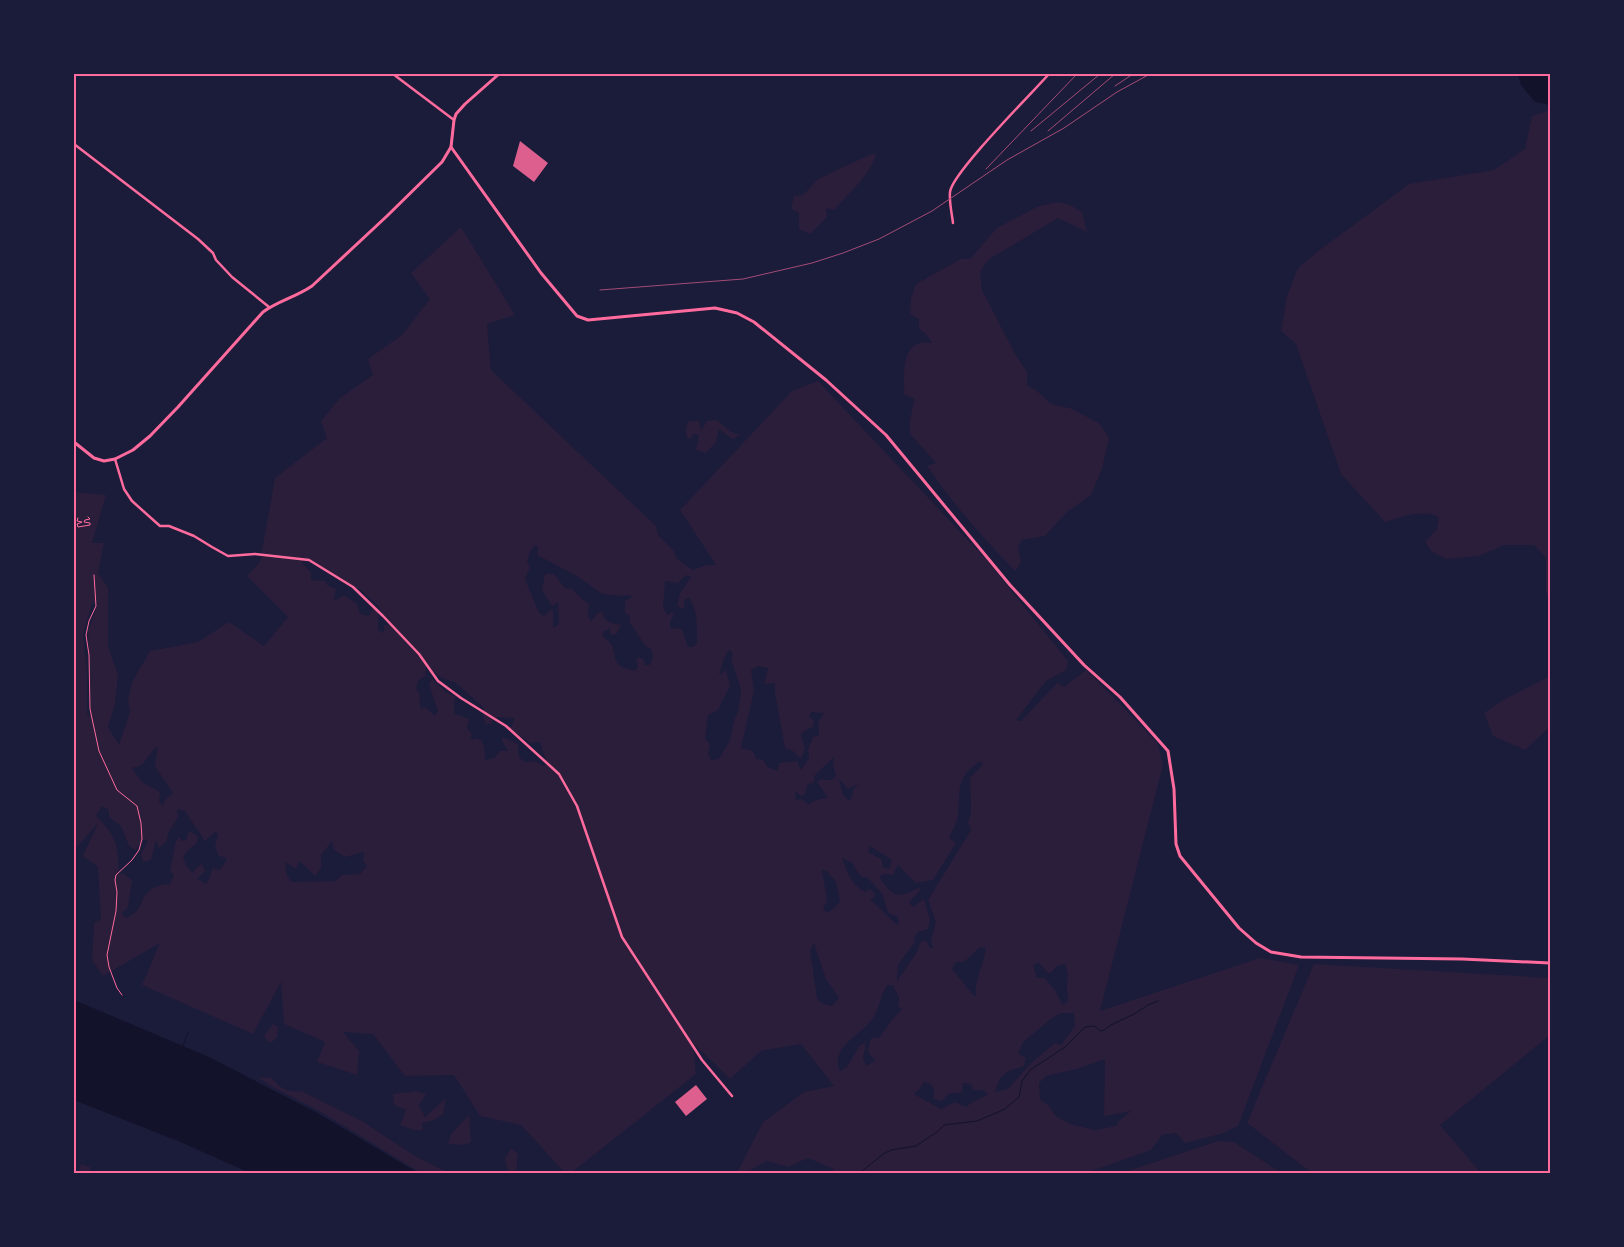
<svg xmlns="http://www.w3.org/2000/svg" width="1624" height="1247" viewBox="0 0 1624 1247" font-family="Rubik,sans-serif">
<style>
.green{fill:#2a1e3b;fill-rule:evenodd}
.water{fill:#12122b}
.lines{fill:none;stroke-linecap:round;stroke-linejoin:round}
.stream{stroke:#12122b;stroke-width:1}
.building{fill:#dd5f8e}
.path{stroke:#ff6b9d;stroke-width:1}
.minor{stroke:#ff6b9d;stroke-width:2.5}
.tertiary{stroke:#ff6b9d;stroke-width:3}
.secondary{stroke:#ff6b9d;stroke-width:3}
.rail{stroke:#a44b75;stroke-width:1}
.neatline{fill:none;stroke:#ff6b9d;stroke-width:2}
</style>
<rect width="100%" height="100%" fill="#1b1b3a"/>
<path class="green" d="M1550,110v491l-4,-9v-34l-12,-13h-30l-25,11 -32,3 -15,-7 -7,-10 12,-13 2,-12c-18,-8 -36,0 -54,5l-44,-48 -45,-130 -15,-13 6,-35 11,-28 19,-16 92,-68 85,-14 31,-21 7,-33z
M871,154h5c-6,22 -28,40 -42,56l-8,-2 1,9 -17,17 -11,-5v-16l-8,-4 3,-13 9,-1 15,-16z
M1058,202l12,3 12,7 5,20 -29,-14 -70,42 -8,12 2,18 32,62 13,20v14l9,4 13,12 9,4 12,2 29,15 10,15 -7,31 -11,26 -24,17 -22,24 -23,4 -4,7 3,15 -6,9c-32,-33 -62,-67 -88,-105l9,-3 -26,-29v-13l4,-22 -10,-5c1,-15 -4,-46 16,-51 3,-1 8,0 12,0l-5,-8 -8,-6v-10l-9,-5 1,-16 5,-14 45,-25h9l27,-31 42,-22z
M461,227l54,88 -28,9 4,46 165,156 2,9 15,15 4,9 16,11 13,-5h10l-36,-55 112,-119 26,-10 167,177 83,103 -2,9 -20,11 -30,39 5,1 36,-38 7,4 22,-17 35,35 37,39 5,21 -63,246 160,-53 39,7 -61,161 -14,7 -39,10 -9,-10 -14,2 -11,15 -65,23h-258l6,-4 -26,-11 -20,9 -22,-6 -20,12h-9l26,-51 41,-30 30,-6 -33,-42 -40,7 -31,28 -37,-36 3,31 -125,99h-6l-44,-48 -41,-9 -26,-41 -49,1 -32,-42 -30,-2 16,19 -2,24 -40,-13 8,-20 -41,-18 -3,-42 -28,52 -111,-49 18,-42 -57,33 -11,-16 2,-37 7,-4 -3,-52 -15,-11 15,-33 -21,24 -3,-1v-354l32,3 -14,48h12l-6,30 10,15v58l10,29 -3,29 -7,23 11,18 11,-33 -2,-11 4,-19 18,-31 48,-9 31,-20 35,24 24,-29 -41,-41 13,-14 15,-84 52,-40 -6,-17 19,-23 33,-23 -5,-16 34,-24 28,-36 -19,-26zM535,545l3,2 -1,8 40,21 25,18 20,2 7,-1 3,2 -7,4v12l5,3 -1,5 17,26 4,1 3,7 -2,9 -6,2 -1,-6 -5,-3 -3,3 2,8 -4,3c-4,-2 -12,-3 -15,-6 -8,-8 -1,-21 -16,-28v-5l7,-4v6l6,1 5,-10 -10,-2 -6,-4 -3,-7 -4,1 -7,8 -3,-5 1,-13 -6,-3 -11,-11 -7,-1 -11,-14h-9l-3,16c4,6 6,11 11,16l5,-4 1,22 -6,4v-17l-3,-1 -6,6 -5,-3 -14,-34 5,-12 -3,-5 3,-10zM305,558l57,33 15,14 13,20h-6v8l-6,-3v-21l-5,-1 -4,8 -9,-2 -3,-10 -13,-9 -10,6 2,-12 -9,-4 -2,-4 -14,-1v-8l-9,-9zM686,575l5,2 -11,16 -3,13 7,3v-9l5,-2c9,12 8,29 8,45l-4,4h-5l-6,-18 -12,-1v-7l4,-5 -2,-4 -5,3 -4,-8 2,-26 13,2zM98,602l-10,29 3,79 -2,7 -2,-3v-42l-4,-37 9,-32zM729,650l4,3 -2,6 10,31 -3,22 -4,9 -4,19 -11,19 -8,1 -3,-6 2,-10 -5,-5 3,-24 10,-5 12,-24 -4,-16 -7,5 5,-17zM426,666l16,12 14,5 28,25 -1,9 3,8 5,-2 4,-6 20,1 -4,9h-4l24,16 9,-1 7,22 -4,2 -8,-5 -10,1 -6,-5 -1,-13 -15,-7 -1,4 6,10h-8l-6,7 -9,2 -1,-14 -3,-6 -4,-2 -4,2 -3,-2 2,-4 -5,-6 2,-9 -15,-6v-9l2,-7 -10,-5 -14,-13 -3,5 9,27 -3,5 -10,-9 -4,2 -2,-16 -3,-5 2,-7 7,-5zM758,666l10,2 -4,16 11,-1v10l10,55 8,3 8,8 4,-11 -4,-13 3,-4 9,-4 1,-7 -5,-3 2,-5 13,1 -6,10 1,10 -1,3 -5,1 -5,12 1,9 -8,12 -4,-9 -17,2 -3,8 -9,-4 -5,-7 -7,-1 -3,-8 -12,-3 13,-57 -3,-21zM158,747l-3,19 18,27 -8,7 -2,5 -4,-3 1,-10 -18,-10 -10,-14 10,-3 12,-16zM834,757l-1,8 3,11 -4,4h-7l-3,-1 -5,3 11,16c-7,1 -14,1 -19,7l-7,-6 -6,1 -1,-9 6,5 4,-2 3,-10 5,-1 2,-4 -1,-3zM981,761l2,3 -13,14 1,34 -3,10 3,8 -43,70 8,22 -5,18 2,8h-3l-4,-8 -6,2 -3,10 -20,29 1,-16 17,-23 -1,-4 4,-6 10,-3 2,-10 -6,-20 -11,8 -4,-4 12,-14 -3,-1c-13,7 -22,12 -32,-2 -3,-4 -5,-5 -6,-10l5,-2 9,1 1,-5 3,-5 18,18 17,-3 23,-37 -7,-5c3,-7 8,-15 9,-22 3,-27 -4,-38 23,-55zM839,779l9,10 10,-5 -5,6v5l-4,6 -6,-6zM102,806l7,4v7l12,9 8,20 6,4 9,-11 4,2 -7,13 2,8 8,-2 5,-20 3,8 7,-6 3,-10 9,-15 -1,-8 8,2 20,30 10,-9 3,2 -3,12 3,9 9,4 -7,11 -7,-2c-3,6 -3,10 -7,16l-9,-5 8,-8 -3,-7 -6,4 -3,5 -6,-6 -4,-9 4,-7 9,-7 2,-8 -9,-5 -3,9 -4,1 -3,-4 -3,4 -6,30 4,4 -4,9c-37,3 -20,27 -45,34l-3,-5 6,-6 4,-27 -8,-6h-5c-1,-8 0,-17 -2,-24 -2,-14 -12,-26 -21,-34zM332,841l2,9 11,7 19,-5 -1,9 4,5 -7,8 -18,1 -7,6 -43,1 -5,-6 -2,-14 11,7 4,-8 15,15 6,-8v-13zM870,846l22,14 -3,9 -6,-2 -2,-8 -13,-7zM842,858l10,5 9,14h6l16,18 5,18 9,3 2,5 -2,4 -27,-26 4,-2 1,-3 -5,-5 -5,3c-15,-9 -17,-18 -23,-34zM822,870l5,1 9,11 4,20 -12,11 -5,-4 4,-9zM814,943l12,36 13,19 -7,8 -11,-3 -4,-5 -7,-48zM980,947l6,1c-2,16 -12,32 -10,48l-3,-1 -21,-26 4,-7h8zM1039,963l9,10 4,-1 5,-6 8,-2c5,14 2,10 2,24 0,6 2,9 0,15l-5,1 -7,-14 -10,-12h-8l-4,-13zM887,985h6l6,13 -1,8 4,3 -11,12 -12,17 -6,-1 -3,3 -2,12 7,9 -9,5 -3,-8 3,-15 -6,2 -13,22 -7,4c-11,-24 22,-36 33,-53 6,-10 8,-23 14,-33zM1061,1013h13l1,13 -14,19 -6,-2 -25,21 -22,25 -13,3c5,-18 11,-21 29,-26l2,-8 -8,-4 5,-12 29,-24zM1105,1059l-1,57 27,-5 -11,9 -4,6 -21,4 -25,-6 -14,-8 -8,-11 -8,-6 -1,-16 7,-7 31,-7zM924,1082l7,2 3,6v9l8,2 6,-7 14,-2 1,-9 8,1 2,6h10l5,4c-7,5 -16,7 -22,13l-11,-5 -14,7 -27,-15 7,-7z
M717,420l14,12 10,3 -9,4 -13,-10 -3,13 -10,11 -10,-3 3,-15 -5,-1 -3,4h-4l-1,-10 3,-7h10l2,10 6,-10z
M1550,676v51l-25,23 -32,-14 -9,-23 21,-14z
M1314,964l236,14v57l-110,90 41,48h-169l-65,-50z
M273,1024l5,3 -1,10 -5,5h-4l-4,-6z
M258,1077l14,1c8,10 16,15 29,13l61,30 53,35 34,17h-28l-100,-61 -48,-25z
M416,1091l10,3 -7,11 6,12 21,-19 -3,16 -9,6 -12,3 1,7h-9l-14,-5 6,-15 -12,-5 -1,-11z
M469,1115l2,27 -6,3 -17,-1 3,-10z
M1218,1141l16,1 47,31h-159z
M511,1148l7,6 -2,19h-8l-3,-14z
M81,1164l9,3 1,6h-13z"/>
<path class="water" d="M1518,74h32v31l-15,-3 -14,-17z
M74,1000l135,57 112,58 97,58h-168l-72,-32 -104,-41z"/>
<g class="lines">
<path class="stream" d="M183,1046l5,-14
M860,1173l23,-19 8,-4 25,-4 21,-14 7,-7 33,-4 28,-12 14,-12 3,-16 8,-11 35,-23 20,-20 9,-1 7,5 3,-1 7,-5 23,-11 14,-9 10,-4"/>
</g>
<path class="building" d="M520,141l28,22 -14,19 -21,-16z
M696,1085l11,14 -21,17 -11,-14z"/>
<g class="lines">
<path class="path" d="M78,518l-1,3 5,1 -5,2 1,3 12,-2v-2l-6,-1 1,-2 5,-1 -2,-2
M94,575l2,31 -7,15 -3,14 3,20 1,54 9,42 18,39 20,16 4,17 1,16 -3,11 -7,10 -16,15 -1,5 2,12 -1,19 -9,44 2,12 8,21 5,7"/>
<path class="minor" d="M393,74l61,46
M74,144l124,95 15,14 3,7 16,17 37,30
M953,223c-1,-9 -4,-21 -3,-31 2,-19 82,-99 99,-118
M115,459l9,30 8,12 28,25h9l25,10 18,11 16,9 27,-2 54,6 44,27 30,29 36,38 19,27 23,17 45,28 53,48 18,32 45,131 80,123 30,36"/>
<path class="tertiary" d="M451,147l90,126 36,43 11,4 127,-12 22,5 17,9 72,58 60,55 124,150 74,80 36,32 48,54 6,38 2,55 4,12 59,72 17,15 15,9 30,5 161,2 88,4"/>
<path class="secondary" d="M74,442l20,16 10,3 11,-2 18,-9 17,-14 28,-29 85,-95c15,-11 33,-15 49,-26l75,-70 55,-54 9,-15 3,-27 2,-6 9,-10 34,-30"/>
<path class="rail" d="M1115,86l18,-12
M1031,131l69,-57
M1048,131l67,-57
M986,169l91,-95
M600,290l143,-11 69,-16 31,-10 36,-14 53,-28 75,-51 57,-32 53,-36 33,-18"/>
</g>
<rect width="1624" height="1247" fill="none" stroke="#1b1b3a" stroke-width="150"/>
<rect x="75" y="75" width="1474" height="1097" class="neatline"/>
</svg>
